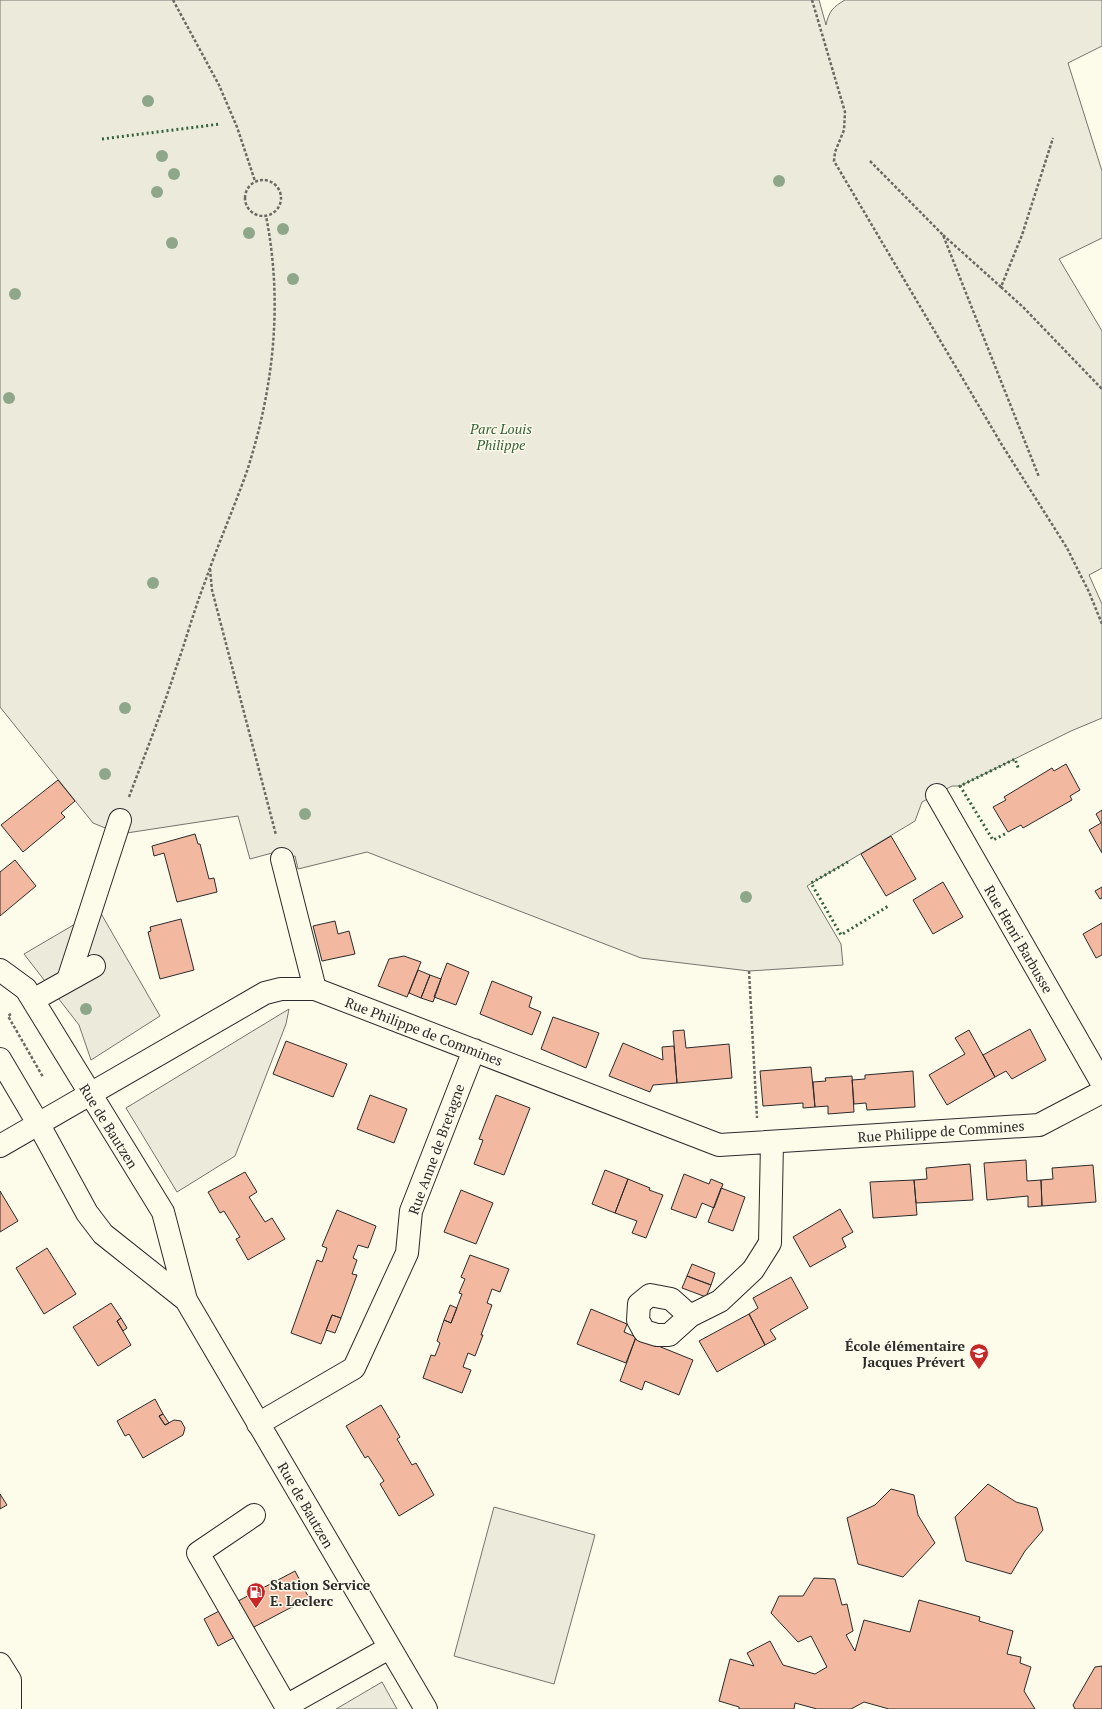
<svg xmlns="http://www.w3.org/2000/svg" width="1102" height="1709" viewBox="0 0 1102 1709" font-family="'PT Serif',serif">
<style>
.green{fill:#ecebdb;stroke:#74746e}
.parking{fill:#eceadb;stroke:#74746e}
.building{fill:#f2b8a0;stroke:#2b2b2b}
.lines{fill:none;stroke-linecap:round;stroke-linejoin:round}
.minor-casing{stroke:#2b2b2b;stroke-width:24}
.path{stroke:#6a6964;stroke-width:2.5;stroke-dasharray:3 2;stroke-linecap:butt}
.minor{stroke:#fdfbea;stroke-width:22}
.hedge{stroke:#34623c;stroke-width:3;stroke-dasharray:2 3;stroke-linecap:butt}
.tree{fill:#8ea78a}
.labels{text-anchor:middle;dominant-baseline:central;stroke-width:3;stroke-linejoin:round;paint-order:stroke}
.park-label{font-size:14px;font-style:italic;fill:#34623c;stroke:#fdfbea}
.street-label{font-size:14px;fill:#2b2b2b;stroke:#fdfbea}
.poi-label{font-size:14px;font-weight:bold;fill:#2b2b2b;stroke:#fdfbea;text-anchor:end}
</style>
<rect width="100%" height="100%" fill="#fdfbea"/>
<path class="green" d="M0,0h819l7,25c3,-14 7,-18 19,-25h257v46l-34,17 34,108v67l-43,21 43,72v237l-13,7 13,29v114l-31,13 -111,55h-8l-30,16 -7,19 -108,65 34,58 2,21 -94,6 -108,-13 -274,-106 -69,17 -3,-13 -21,5 -2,-8 -22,6 -12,-43 -118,18 -27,-11 -93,-116z
M99,910l61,106 -69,44 -12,-35 -55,-71z
M289,1009l-3,15 -51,132 -58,36 -51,-84z
M494,1507l101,28 -41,149 -100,-28z"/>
<path class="parking" d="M382,1682l15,27h-61z"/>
<path class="building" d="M1066,764l14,26 -10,6 2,4 -49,28 -2,-3 -13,7 -15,-25 13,-7 -2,-3 48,-29 2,3z
M58,780l17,21 -14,12 4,4 -42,35 -22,-27z
M1102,810v43l-13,-23 12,-7 -5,-9z
M195,834l3,10h2l9,35 5,-1 3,14 -40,10 -13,-49 -10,3 -2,-10z
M891,836l25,43 -30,17 -25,-42z
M15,860l21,26 -36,30v-44z
M943,882l20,35 -30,17 -20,-34z
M1102,887v11l-2,1 -5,-8z
M181,919l13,51 -34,9 -12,-47 3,-1 -1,-4z
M335,921l3,13 11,-3 6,23 -33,7 -9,-35z
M1102,923v32l-6,3 -13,-24z
M404,956l17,6 -14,35 -29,-11 11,-27z
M447,963l22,9 -13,33 -22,-8z
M418,970l12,5 -9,23 -12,-5z
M430,975l11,4 -8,23 -12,-4z
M492,981l40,16 -3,10 12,5 -9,23 -52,-21z
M553,1017l46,16 -13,35 -45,-19z
M1030,1029l16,31 -34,19 -6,-8 -11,6 -12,-22z
M684,1030l2,18 43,-4 3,34 -55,5 -4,-52z
M969,1030l26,47 -48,28 -18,-30 36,-21 -10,-16z
M286,1041l61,23 -14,33 -60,-23z
M623,1043l40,17 -1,-13 12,-1 3,37 -24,2 -3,7 -41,-16z
M811,1067l4,40 -12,1v-5l-40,3 -3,-35z
M913,1071l2,36 -48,3 -1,-7 -12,1 -2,-24 13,-1v-4z
M852,1076l2,36 -26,2v-8l-13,1 -2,-25 13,-1 -1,-3z
M370,1095l37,14 -13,34 -37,-14z
M496,1095l34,13 -26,67 -30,-11 9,-24 -4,-1z
M1026,1160l1,21 14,-1 1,26 -14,1v-11l-41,4 -3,-37z
M970,1164l3,36 -57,3 -2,-23 13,-1 -1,-11z
M1093,1165l3,37 -54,4 -1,-26 12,-1 -1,-11z
M605,1170l23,9 -13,34 -23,-9z
M245,1172l12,20 -8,5 16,25 7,-4 13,21 -37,21 -12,-21 4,-2 -16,-26 -4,2 -12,-21z
M684,1174l25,10 2,-5 12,5 -9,24 -12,-5 -6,15 -25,-9z
M628,1179l22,9 -1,2 14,5 -17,43 -14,-5 5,-12 -22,-8z
M914,1180l3,35 -44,3 -3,-36z
M721,1188l24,9 -12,34 -25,-9z
M461,1190l32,13 -17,41 -32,-12z
M0,1191l18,30 -18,11z
M840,1209l13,23 -11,6 4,9 -36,20 -17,-30z
M337,1210l39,16 -8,22 -10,-3 -5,13 4,2 -5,14 5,1 -16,43 -9,-3 -11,29 -30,-11 26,-73 5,2 5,-14 -5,-2z
M47,1248l29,46 -32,20 -28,-46z
M470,1255l39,14 -9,23 -8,-3 -5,14 5,2 -11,30h2l-8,21 -7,-3 -5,14 8,3 -9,23 -39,-15 8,-23 4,1 5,-13 -3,-2 7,-21 7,3 11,-29 -3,-1 6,-14 -4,-2z
M692,1264l23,9 -4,12 -24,-9z
M687,1276l24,9 -5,12 -24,-9z
M791,1277l17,31 -38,22 6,9 -11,6 -16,-31 9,-6 -5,-10z
M111,1303l10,15 -4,3 14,24 -33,21 -25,-39z
M450,1305l7,3 -6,15 -7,-3z
M591,1309l36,15 -3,8 12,5 -10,26 -49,-19z
M749,1314l16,31 -48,27 -18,-31z
M332,1315l9,3 -6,15 -9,-3z
M121,1318l6,10 -4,3 -6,-10z
M636,1337l57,23 -14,35 -34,-14 -3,9 -22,-9z
M155,1399l8,15 -4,2 6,9 9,-5 7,1 4,7 -2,7 -40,23 -14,-24 -4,2 -8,-15z
M381,1405l19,32 -3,2 15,26 4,-2 18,32 -35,21 -19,-32 4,-3 -16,-25 -3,2 -19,-32z
M163,1414l6,9 -4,2 -6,-9z
M988,1484l28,18 21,6 6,22 -18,21 -14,23 -45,-13 -11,-44z
M891,1489l23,6 4,20 17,28 -32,34 -45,-13 -11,-46 28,-13z
M0,1494l7,11 -7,4z
M295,1571l14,27 -91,48 -14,-27z
M814,1578l21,1 7,26 5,-1 6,27 -7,4 9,16 9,-31 46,12 9,-32 61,17 -1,4 34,10 -6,23 14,3 -1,6 11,4 -7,24 11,18h-146l-25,-7 -13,7h-34l-22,-6 -1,6h-55v-2l-20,-6 11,-42 24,7 -7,-13 23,-12 13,24 32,9 12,-7 -16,-31 -13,6 -27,-29 8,-17h24z
M1102,1666v43h-27l-2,-4 22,-38z"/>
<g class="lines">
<g class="minor-casing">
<path id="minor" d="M937,795l165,288
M282,859l33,130
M0,970l26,19 137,223 23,88 240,409
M68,980l52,-160
M33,1000l61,-34
M0,1059l39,66 48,88 16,21 83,66
M0,1146l265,-153 16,-4h34l404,156 320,-20 63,-33
M690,1316l-21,19h-12l-13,-4 -6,-11 1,-16 11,-9 21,4 19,17 30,-15 33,-31 17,-27 2,-101
M258,1424l96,-56 53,-115 4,-42 63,-161
M254,1515l-56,38 88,153 103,-58
M0,1664l10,16v29"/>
</g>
<path class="path" d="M173,0l46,85 18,42 18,54
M812,0l33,112 -1,18 -9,22 -1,9 168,284 65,103 22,44 13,32
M870,161l73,74 96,242
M245 198a18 18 0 1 1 36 0a18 18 0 1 1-36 0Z
M943,235l58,52 21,-52 31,-97
M1001,287l22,20 79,82
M210,569l2,21 64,245
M129,797c16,-43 33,-85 47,-129 10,-28 18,-58 29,-86 13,-38 29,-74 42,-111 27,-84 36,-169 19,-255
M749,971l8,147
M11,1014l-3,2 35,61"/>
<use href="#minor" class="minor"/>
<path class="hedge" d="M102,139l118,-15
M1005,834l-12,6 -33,-54 55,-27 4,11
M848,862l-37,21 30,52 49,-30"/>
</g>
<g class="tree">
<circle cx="148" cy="101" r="6"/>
<circle cx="162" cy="156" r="6"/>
<circle cx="174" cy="174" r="6"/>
<circle cx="779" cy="181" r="6"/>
<circle cx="157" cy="192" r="6"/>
<circle cx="283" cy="229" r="6"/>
<circle cx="249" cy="233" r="6"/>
<circle cx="172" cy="243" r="6"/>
<circle cx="293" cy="279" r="6"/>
<circle cx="15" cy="294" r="6"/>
<circle cx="9" cy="398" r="6"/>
<circle cx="153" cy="583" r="6"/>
<circle cx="125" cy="708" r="6"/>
<circle cx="105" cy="774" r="6"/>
<circle cx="305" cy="814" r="6"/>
<circle cx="746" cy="897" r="6"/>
<circle cx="86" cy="1009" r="6"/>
</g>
<defs>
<g id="school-pin" transform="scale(1)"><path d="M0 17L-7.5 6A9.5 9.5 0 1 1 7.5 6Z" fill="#c62828" stroke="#fdfbea"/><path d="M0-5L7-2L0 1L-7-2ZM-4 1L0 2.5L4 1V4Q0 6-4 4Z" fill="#fff"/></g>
<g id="fuel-pin" transform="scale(1)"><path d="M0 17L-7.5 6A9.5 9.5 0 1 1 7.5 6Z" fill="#c62828" stroke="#fdfbea"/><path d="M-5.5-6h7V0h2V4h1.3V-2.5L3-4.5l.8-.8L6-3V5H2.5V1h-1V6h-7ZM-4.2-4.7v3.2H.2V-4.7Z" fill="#fff"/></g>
</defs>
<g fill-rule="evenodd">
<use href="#school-pin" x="979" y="1353"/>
<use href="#fuel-pin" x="256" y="1592"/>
</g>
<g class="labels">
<g class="park-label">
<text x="501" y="428">Parc Louis<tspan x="501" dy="16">Philippe</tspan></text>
</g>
<g class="street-label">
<text transform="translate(1019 939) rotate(60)">Rue Henri Barbusse</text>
<text transform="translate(424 1031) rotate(21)">Rue Philippe de Commines</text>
<text transform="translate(109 1126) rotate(58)">Rue de Bautzen</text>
<text transform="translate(941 1131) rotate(-4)">Rue Philippe de Commines</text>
<text transform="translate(436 1149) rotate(-70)">Rue Anne de Bretagne</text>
<text transform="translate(306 1505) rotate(60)">Rue de Bautzen</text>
</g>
<g class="poi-label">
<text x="965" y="1345">École élémentaire<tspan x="965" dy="16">Jacques Prévert</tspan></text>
<text x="270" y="1584" text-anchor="start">Station Service<tspan x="270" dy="16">E. Leclerc</tspan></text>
</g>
</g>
</svg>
